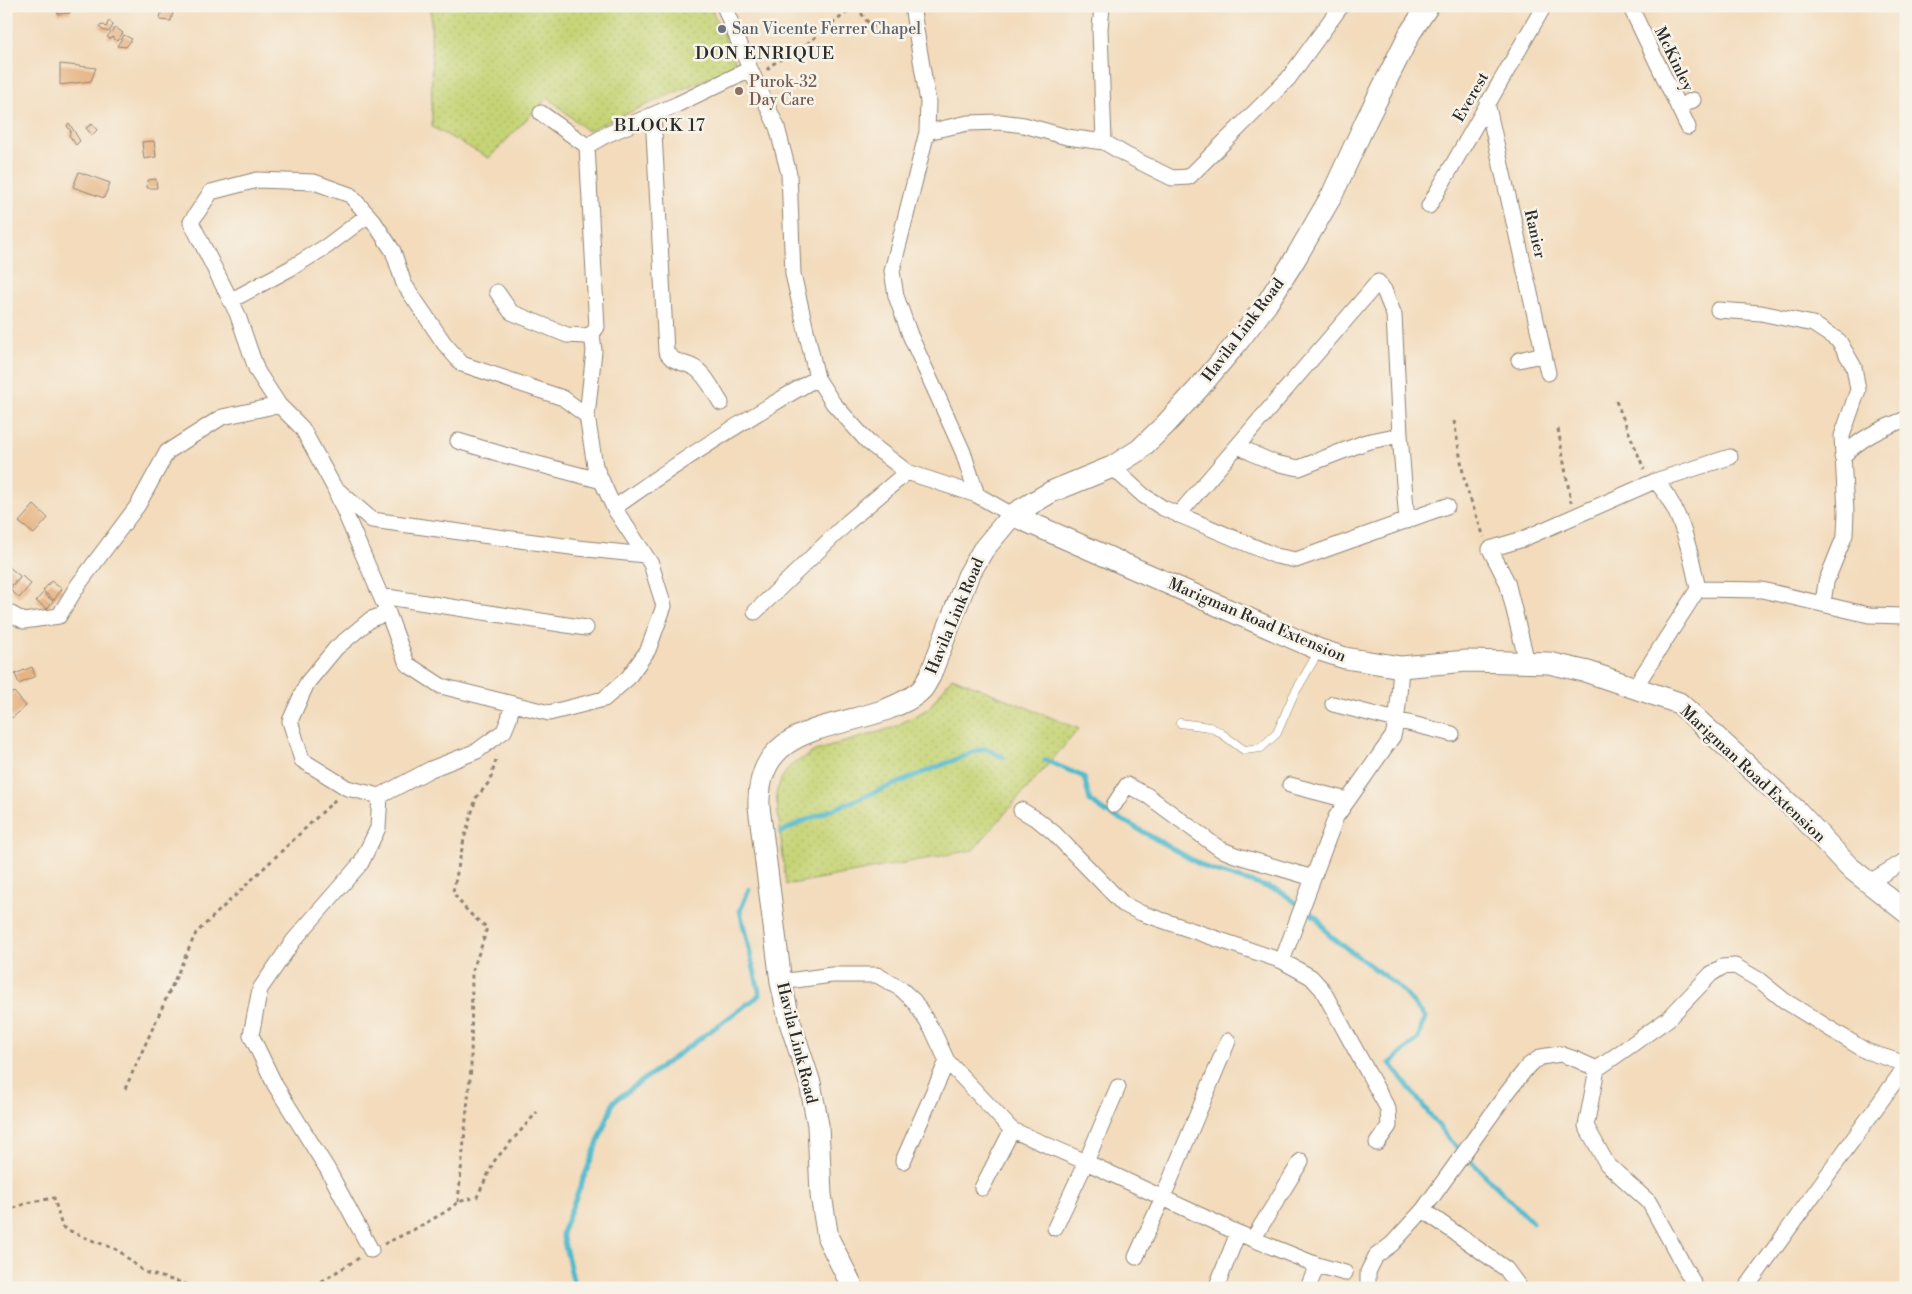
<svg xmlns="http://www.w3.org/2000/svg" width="1912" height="1294" viewBox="0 0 1912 1294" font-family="'Libre Bodoni',serif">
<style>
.grass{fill:url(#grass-dots);stroke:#788050}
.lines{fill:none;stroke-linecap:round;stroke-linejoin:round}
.stream{stroke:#4fb9cc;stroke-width:5}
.building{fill:#e6b383}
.lane-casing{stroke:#8f8374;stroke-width:9}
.street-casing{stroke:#8f8374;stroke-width:17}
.secondary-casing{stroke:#8f8374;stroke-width:23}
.path{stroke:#8f8374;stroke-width:3;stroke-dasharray:4 4;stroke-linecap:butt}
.lane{stroke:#fff;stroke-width:8}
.street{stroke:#fff;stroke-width:15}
.secondary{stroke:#fff;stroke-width:21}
.worship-dot{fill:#6b7280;stroke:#f7f3e8;stroke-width:2}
.education-dot{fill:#8d6e63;stroke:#f7f3e8;stroke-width:2}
.labels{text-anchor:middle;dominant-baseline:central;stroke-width:5;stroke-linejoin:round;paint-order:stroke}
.worship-label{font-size:16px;fill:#5b616d;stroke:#f7f3e8;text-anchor:start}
.street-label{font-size:16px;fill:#2b2b2b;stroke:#f7f3e8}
.education-label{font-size:16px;fill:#785e54;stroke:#f7f3e8;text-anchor:start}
.neighbourhood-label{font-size:18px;letter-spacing:1px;fill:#2b2b2b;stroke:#f7f3e8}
</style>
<defs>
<pattern id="grass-dots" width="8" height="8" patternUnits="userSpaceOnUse" patternTransform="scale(1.25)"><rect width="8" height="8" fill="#c6d476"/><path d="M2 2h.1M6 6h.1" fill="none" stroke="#aab666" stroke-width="1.8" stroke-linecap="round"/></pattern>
</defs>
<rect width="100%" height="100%" fill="#f7f3e8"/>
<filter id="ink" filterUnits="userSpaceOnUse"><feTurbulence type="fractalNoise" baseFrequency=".02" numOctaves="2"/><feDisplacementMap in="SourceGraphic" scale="10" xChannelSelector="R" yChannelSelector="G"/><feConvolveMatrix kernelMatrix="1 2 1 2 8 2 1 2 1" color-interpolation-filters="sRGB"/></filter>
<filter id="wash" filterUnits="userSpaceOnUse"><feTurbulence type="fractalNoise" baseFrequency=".0096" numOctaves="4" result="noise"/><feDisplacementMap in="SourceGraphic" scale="20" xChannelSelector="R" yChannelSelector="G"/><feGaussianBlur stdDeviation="1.12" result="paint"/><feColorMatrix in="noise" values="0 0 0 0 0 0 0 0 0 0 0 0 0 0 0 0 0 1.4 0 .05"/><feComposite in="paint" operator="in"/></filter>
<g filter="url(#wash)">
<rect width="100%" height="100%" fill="#f3dbbc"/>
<path class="grass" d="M431,6h279l27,59 -150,66 -39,-34 -59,61 -57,-31z
M952,677l127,52 -106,121 -187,35 -10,-91 5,-15 9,-13 25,-15 77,-23 36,-19z"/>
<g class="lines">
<path class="stream" d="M1045,760l39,17 6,24 17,12 19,9 82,47 72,22 37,27 13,18 68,50 27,31 -7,22 -28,24 58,75 85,85
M782,832l17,-9 185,-75 19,9
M575,1288l-13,-55 52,-132 146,-106 -20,-84 9,-22"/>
</g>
<g id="blocks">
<path class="building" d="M58,6h13l-1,7 -12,1z
M162,6l12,2 -3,13 -11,-1z
M109,20l4,5 -4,7 -7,-2 -3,-4 5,-1 2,2z
M115,27l8,6 -6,8 -5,-4 -2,2 -3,-2z
M124,35l8,4 -6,8 -9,-1z
M60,64l28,3 8,1 -5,13 -31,4z
M69,123l11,18 -4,4 -7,-10 2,-4 -4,-5z
M92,124l5,6 -5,5 -6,-7z
M154,141l2,16 -12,2 -2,-17z
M79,172l31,11 -6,15 -31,-11z
M156,179l1,9h-10l1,-8z
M34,505l14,13 -14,16 -15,-12z
M8,566l12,10 -8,9 -6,-5z
M22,576l9,8 -12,14 -9,-9z
M51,581l11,8 -8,11 -11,-9z
M43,593l10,8 -6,8 -11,-8z
M32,667l3,9 -16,8 -4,-10z
M14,692l12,14 -14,12 -6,-7v-13z"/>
</g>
</g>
<g filter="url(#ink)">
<use href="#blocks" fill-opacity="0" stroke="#8f8374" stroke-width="1"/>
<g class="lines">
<g class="lane-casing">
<path id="lane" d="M1180,723l29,4 9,4 26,19 17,-2 16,-15 16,-37 26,-45"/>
</g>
<g class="street-casing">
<path id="street" d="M724,6l26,63 27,58 12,47 4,100 24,104 16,25 35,39 39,30 70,23 35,20
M912,6l16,96 -1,30 -35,139 4,25 14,39 53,117 14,43
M1102,6l-2,23 4,113
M1630,6l58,121
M1487,103l61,270
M1678,107l15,-7
M541,113l46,33 19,-11 72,-31 72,-35
M653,115l13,236c7,13 17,10 29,17 12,8 18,23 26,35
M927,132l41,-9 33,-1 23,3 43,12 37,5 22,13 46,23 17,-1 99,-98 53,-73
M1429,206l115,-200
M497,292l14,20 56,23 18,1 7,-2 5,-7 -10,-181
M230,301l61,-33 36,-22 41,-31
M1718,310l43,3 52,11 26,17 15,26 4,23 -16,46 4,76 -1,23 -19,47 -3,21
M1519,360l25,-6
M279,405l-22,-34 -20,-58 -46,-91 20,-30 46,-12 57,2 36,13 24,27 19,29 11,33 40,59 18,21 101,34 24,18 8,50 19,42
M587,416l7,-65 -2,-17
M458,441l46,14 98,26
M1239,446l17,9 19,8 24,5 67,-26 34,-7
M1842,457c20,-20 38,-28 64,-38
M1112,467l32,29 19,12 113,48 20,4 151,-54
M334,487l54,126 19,51 34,22 108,27 55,-14 24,-21 20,-28 16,-44 -13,-42 -37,-56c66,-47 133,-90 203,-130
M1178,515l200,-233 6,8 10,25 6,120 7,86
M1698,589l64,1 107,25 34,1 3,-1
M381,596l205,32
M6,611l18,10 35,-5 19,-31 60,-80 29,-53 55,-35 57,-12 23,23 32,59 38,33 206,28 67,7
M755,612l93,-90 59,-50
M1527,662l-20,-80 -17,-33 33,-10 132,-58 75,-24
M1635,687l63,-98c-7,-34 -17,-83 -43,-108
M1333,704l119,30
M1290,785l57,15
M380,796l51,-27 46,-18 27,-20 5,-12 3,-14
M1114,805l13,-20 21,11 72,53 15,6 78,23
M1021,810l17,10 16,13 69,71 18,9 141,48 29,16 11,12 66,120 1,17 -12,17
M1868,883l38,-23
M1282,961l54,-144 57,-81c6,-23 6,-45 8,-69
M781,982l51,-7h45l24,14 13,12 19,30 14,30 65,69 74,32 152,71 79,32 28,8
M903,1161l44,-100
M982,1188l30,-58
M1423,1210l83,59 14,19
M1055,1228l31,-66 32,-75
M1253,1239l48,-78
M371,1250l-43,-80 -53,-85 -24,-50 9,-46 34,-49 67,-77 17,-35 2,-32 -33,-8 -45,-28 -12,-39 17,-38 29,-35 35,-29 17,-6
M1136,1257l27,-60 65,-156
M1216,1288l22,-55
M1308,1288l9,-23
M1368,1288v-16l8,-16 16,-12 31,-34 84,-117 21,-27 13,-9 19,-3 15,5 22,10
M1696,1288l-47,-86 -42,-38 -21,-38 11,-57 71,-50 43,-45 11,-7 13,-1 24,14 26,21 81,50 40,13
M1746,1288l160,-222"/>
</g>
<g class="secondary-casing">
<path id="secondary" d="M1012,515l308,135 25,8 56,9 66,-6 82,2 39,9 91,31 119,109 50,54 58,46
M853,1288l-25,-50 -7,-43 -3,-70 -8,-42 -21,-64 -8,-37 -22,-175c-3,-80 69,-77 126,-97 12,-5 28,-11 37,-21 3,-3 5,-9 8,-13l38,-100 15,-26 29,-35 39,-23 61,-25 27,-17 26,-25 33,-36 38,-45 30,-39 29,-46 37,-64 34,-74 44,-88 18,-27"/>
</g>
<path class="path" d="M857,6c14,24 17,24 43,22
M767,70l4,-5 33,-19 51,-40
M1616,401l28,68
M1454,421l11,63 19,53
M1558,429l13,73
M125,1089l71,-156 140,-134
M458,1202l13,-134 1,-97 11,-29 4,-15c-14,-9 -25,-21 -34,-35l11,-53 12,-41 14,-17 7,-25
M6,1209l3,1 18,-7 27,-5 8,29 19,9 37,14 26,22 56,16
M384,1244l29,-14 34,-19 11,-9 19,-5 18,-37 42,-48
M251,1288l11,-2h52l45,-28"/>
<use href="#lane" class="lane"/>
<use href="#street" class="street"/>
<use href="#secondary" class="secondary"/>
</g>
</g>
<circle class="worship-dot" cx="722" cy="29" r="5"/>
<circle class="education-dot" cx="739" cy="91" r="5"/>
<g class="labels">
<g class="worship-label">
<text x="732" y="29">San Vicente Ferrer Chapel</text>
</g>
<g class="street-label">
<text transform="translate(1674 59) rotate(64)">McKinley</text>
<text transform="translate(1471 97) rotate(-60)">Everest</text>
<text transform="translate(1535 234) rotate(77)">Ranier</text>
<text transform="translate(1243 330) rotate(-53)">Havila Link Road</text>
<text transform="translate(955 616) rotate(-67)">Havila Link Road</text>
<text transform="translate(1257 620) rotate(23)">Marigman Road Extension</text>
<text transform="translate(1753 774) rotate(43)">Marigman Road Extension</text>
<text transform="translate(797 1043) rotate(76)">Havila Link Road</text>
</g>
<g class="education-label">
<text x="749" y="82">Purok-32<tspan x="749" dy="18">Day Care</tspan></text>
</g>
<g class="neighbourhood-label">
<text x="765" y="53">DON ENRIQUE</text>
<text x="660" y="125">BLOCK 17</text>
</g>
</g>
<rect width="1912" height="1294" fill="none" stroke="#f7f3e8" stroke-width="25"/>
</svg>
